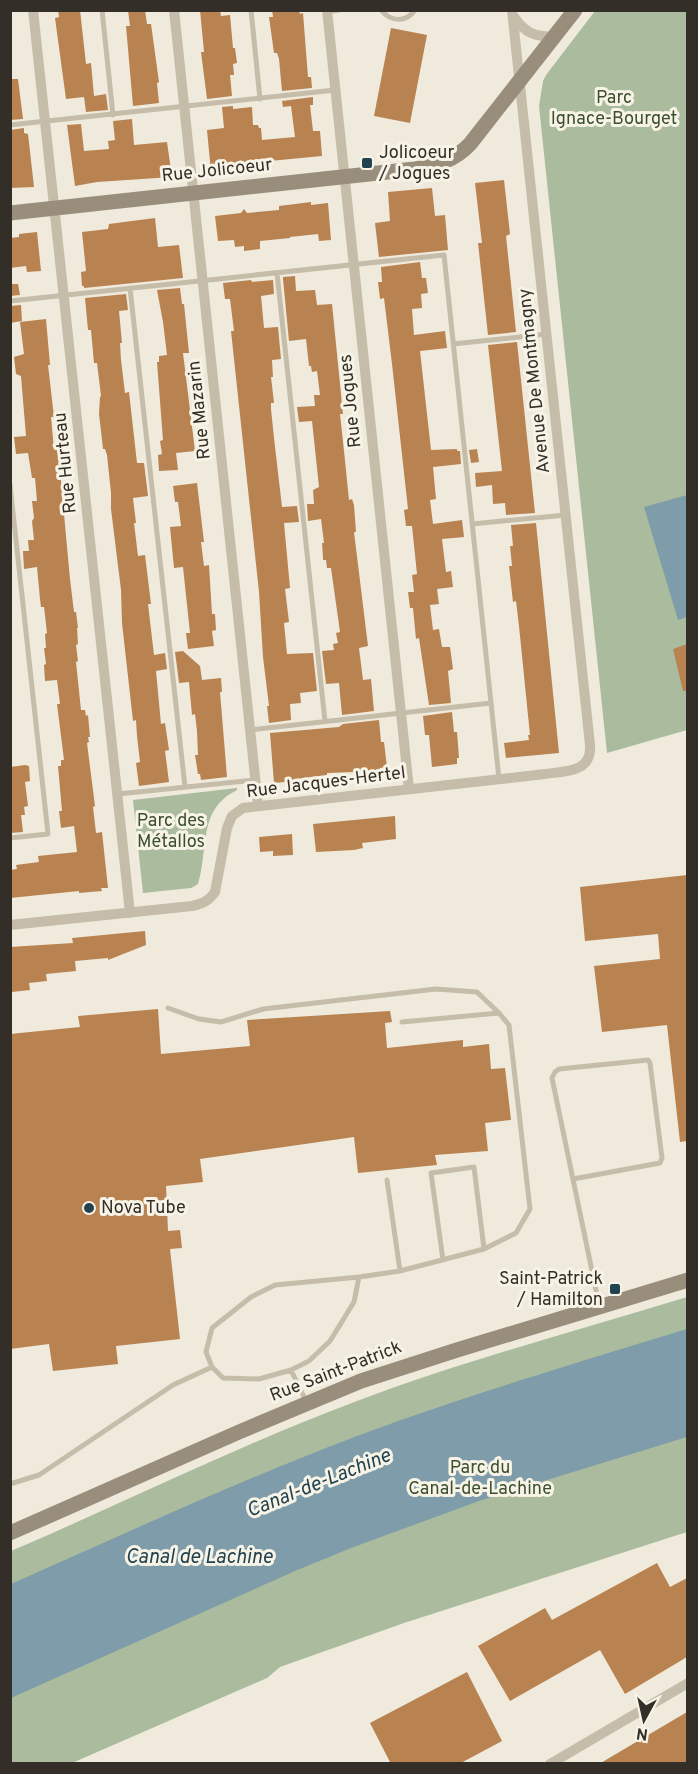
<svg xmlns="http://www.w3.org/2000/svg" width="698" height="1774" viewBox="0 0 698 1774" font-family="Overpass,sans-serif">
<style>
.green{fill:#aabc9d}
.water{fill:#7e9ca9}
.building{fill:#b88350}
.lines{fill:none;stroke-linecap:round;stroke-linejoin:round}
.lane{stroke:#c5bda9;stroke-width:5}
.street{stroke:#c5bda9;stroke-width:10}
.secondary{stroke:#998d7b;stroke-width:15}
.poi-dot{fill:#224250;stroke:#f7f4e7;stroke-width:2}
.labels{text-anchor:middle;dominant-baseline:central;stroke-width:6;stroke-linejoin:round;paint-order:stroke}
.park-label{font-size:18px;fill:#3b4f2f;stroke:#f7f4e7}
.poi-label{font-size:18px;fill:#332e28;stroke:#f7f4e7;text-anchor:start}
.street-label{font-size:18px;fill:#332e28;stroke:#f7f4e7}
.water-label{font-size:20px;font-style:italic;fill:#224250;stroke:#f7f4e7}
</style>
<rect width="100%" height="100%" fill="#efeadc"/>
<path class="green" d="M595,11h93l-1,719 -80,23 -68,-647 4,-25 3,-6z
M237,788v2c-40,20 -28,59 -39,94l-7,4 -48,5 -10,-93z
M687,1297v235l-283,91 -124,44 -13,11 -195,85 -61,1v-213c115,-49 228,-106 346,-150 108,-41 220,-70 330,-104z"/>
<path class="water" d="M687,495v122l-9,3 -34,-113z
M687,1329v108l-208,64 -128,47 -56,23 -284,127v-114c129,-57 257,-117 390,-164 94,-33 191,-62 286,-91z"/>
<path class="building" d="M58,10h22l6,54 5,-1 3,33 12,-2 2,16 -22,2 -2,-15 -18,2 -11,-81 4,-1z
M128,10h17l2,14h4l8,58 -2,1 2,20 -26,3 -7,-80h4z
M200,10h20l1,6 9,-1 3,33h2l2,15 -4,1 1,11h-4l2,21 -25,3 -6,-47h3z
M272,10h27l1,4 3,-1 5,64h3l1,11 -30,3 -3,-32 -2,-6h-3l-5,-36h4z
M391,28l36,7 -17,88 -36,-7z
M10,79h8l5,40 -13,1z
M313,97v8h-3l3,26h7l2,25 -94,9v5l-17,2 -4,-42 17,-2 -2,-21 11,-1v3l19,-2 1,18h5l1,3h2l1,12 33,-3 -4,-31 -8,1 -1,-6z
M132,119l2,26 33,-3 5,35 -75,5 -22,4 -8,-61 14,-1 3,27 25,-2 -1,-8 7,-1 -2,-19z
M24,128v5l4,1 6,53 -24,1v-58z
M504,180l6,54 -4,2 10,96 -28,3 -10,-92h4l-7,-60z
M432,188l3,28 10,-1 3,35 -69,7 -4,-34 15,-2 -2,-29z
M311,202v3l17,-2 3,37 -12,1 -1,-7 -28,3v1l-30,3v8l-16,2v-5l-9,1 -1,-7 -16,1 -3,-25 26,-3 3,-4 3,4 32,-3v-4z
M155,218l3,29 21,-2 4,33 -99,10v-2h-2l-1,-14 5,-1 -4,-39 26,-3 1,-5z
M37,232l4,39 -14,1 -1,-6 -16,2v-30l9,-1v-3z
M420,262l2,16h4l2,15 -7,1 1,14 -10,1 2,26 31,-4 2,17 -27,3 11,99 26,-1v2h3l1,13 -28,3 3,32 -6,1 3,24 29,-4 2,17 -22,2 4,33 5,-1 2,16 -16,2 2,15 -9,1 3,25 6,-1 3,18h8l3,22 -5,2 3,32 -22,2 -10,-67 -3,1 -3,-31h-3l-2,-16h6l-2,-17 5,-1 -5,-48h-6l-2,-16 4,-1 -16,-145 -8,-66 -4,1 -2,-17h4l-1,-15z
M295,276l1,15 19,-1 2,15 15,-1 11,110h-3l4,37 5,49 3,-1 2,6 2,27h-2l14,114 -9,2 4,32 8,-1 3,32 -32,4 -3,-32 -13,1 -4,-33 12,-1 -1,-6 5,-1 -2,-10 4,-1 -9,-64h-4l-1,-8h-3v-2l-1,-15h2l-3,-24 -13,2 -1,-17h7l-1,-14 6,-3 -7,-66 -13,1 -2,-15 18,-1 -1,-11h6l-3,-24 -5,1 -1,-6h-2l-3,-27 -17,2 -6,-62v-2z
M251,280l1,2 21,-2 1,14 -13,2 3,32 14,-1 3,32 -9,1 1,17h-2l3,26h-3v6l3,29 8,69 15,-1 2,16 -15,1 6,65 -5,1 4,33 -5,1 3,31 26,-1 4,38 -17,2 1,10 -11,1 1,16 -22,3 -2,-17h2l-6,-49 -4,-65 -28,-261h3l-4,-32h-5l-2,-16z
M10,284h8l2,11 -10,1z
M180,288l2,16h2l5,49h-6l12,98 -19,2 2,17 -19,1 -1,-16 4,-1 -2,-13 3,-1 -6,-78h2v-6l8,-1 -4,-33 -6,-32z
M126,294l2,16 -9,1 3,32h-2l1,17 4,33 4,-1 8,71h7l4,33 -15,2 3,25h-2l4,33 7,-1 6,49h-3l6,51 11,-2 2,16 -11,2 5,53 4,-1 4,27 -4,1 4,31 -30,4 -3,-23 4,-1 -3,-26 -1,-16 -3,1 -11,-98 -1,-33 -10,-81v-16l-4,-38 -2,-6h-2l-2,-18 -2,-17 1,-17 1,-1 -4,-33h-3l-3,-33h-3l-3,-32z
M21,305l1,16 -12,2v-17z
M46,319l4,46h-2l6,52h-3l3,33 4,-1 12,130 4,33h2l2,16h-1l1,16 -2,1 2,16 -2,1 5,48h4l1,6 2,-1 2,22h-2l1,5 -2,1 8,63 -2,1 3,26 6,-1 6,56h-7l1,3 -23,2v-2l-69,7v-28l7,-1 -1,-4 23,-3 -1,-6 39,-4 -3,-26 -13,2 -2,-17h3l-4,-45h3v-6h3l-7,-56h3l-3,-24 -12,1 -1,-16 2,-1 -2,-16h2l-1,-14 2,-1 -3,-26h-3l-1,-8 -3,-32 -13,2 -1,-18h6l-1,-11h6l-2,-19 2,-3 -2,-17h5l-2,-23h-3l-4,-25 -12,1 -2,-17 12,-1 -5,-60 -5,-2 -2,-17 10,-3 -4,-32z
M517,342l18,171 -29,2 -1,-12 -12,1 -1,-19 -16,2 -1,-14 27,-2 -14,-126z
M477,449l2,13 -8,1 -2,-13z
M197,483l7,59h-3l3,24 5,-1 3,49h3l1,16 -4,1 2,15 -26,3 -2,-16h4l-7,-66 -9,1 -4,-41 11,-1 -3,-24h-3l-2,-16z
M536,523l23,230 -53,5 -2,-15 25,-3 -1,-5h2l-11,-109 -3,-25 -3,1 -4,-36h3l-2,-20h3l-2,-21z
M687,644v47h-4l-10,-42z
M183,651l17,15 2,14 19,-2 1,14h-2l7,85 -26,3 -1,-6h-2l-3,-19h3l-1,-24 -2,-17 -3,1 -3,-33 -10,1 -2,-16 -2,-15z
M452,712l2,20h3l2,26h-2v6l-25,3 -3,-32h-4l-2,-19z
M379,720l2,22h3l3,25 -7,1v3l-53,2v2l-33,4v2l-20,2 -4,-50 69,-6 4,-3z
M25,765l4,1 1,15 -5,1 3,24 -4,1 1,8h-4l2,17 -13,1v-66z
M395,816l1,23 -34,4 1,5 -9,2 -38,2 -3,-28z
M292,834l1,21 -20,1v-5l-13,1 -1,-15z
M687,875v266l-7,1 -13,-117 -65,7 -8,-66 66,-7 -2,-25 -73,7 -5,-54z
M145,931l1,14 -38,15v-2l-33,3 1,10 -30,3 1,7 -18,2 1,7 -18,2 -2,-45 63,-4 -1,-5z
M158,1009l3,45 89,-8 -3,-26 143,-9 2,11 -7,1 2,25 76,-8v7l26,-3 2,25 14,-1 6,52 -26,3 3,28 -53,4 2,10 -79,8 -4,-36 -154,22 3,23 -37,4 2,45 12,-1 2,18 -12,1 10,90 -64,7 2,18 -65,7 -4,-27 -39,5v-315l70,-7 -2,-11z
M657,1563l13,24 17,-9v79l-62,37 -25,-44 -90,51 -32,-55 67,-38 7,12z
M467,1672l35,69 -43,23h-68l-21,-41z
M687,1712v52h-88z"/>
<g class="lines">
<path class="lane" d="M102,10l11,105
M251,10l9,89
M381,10c10,12 25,13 34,0
M327,12l12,-2
M10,125l325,-35
M277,273l48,448
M130,288l55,499
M10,301l434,-46 55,524
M453,344l94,-10
M10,485l38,349 -38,4
M472,524l94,-9
M250,730l241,-27
M118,794l137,-14
M168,1008l31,11 22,3 42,-13 173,-20 41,3 22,21 10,12 21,184 -14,24 -32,16 -84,22 -41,6 -84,8 -24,12 -39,31 -6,24 6,15 11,11 36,1 32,-9 15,31
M402,1022l97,-9
M573,1179l87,-16 2,-5 -12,-95 -2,-3 -89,9 -4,3 -3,6 45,217 5,9
M387,1180l13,91
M443,1260l-12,-87 43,-6 10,82
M291,1370l18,-9 21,-20 24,-39 5,-25
M10,1484l29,-9 134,-90 39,-18"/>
<path class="street" d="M33,10l97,903
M174,10l84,795
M327,10l82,779
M514,17c12,17 20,19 40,20
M10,925l182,-19c10,-2 17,-5 23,-14l12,-64 5,-12 11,-8 302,-34c20,-3 47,-1 45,-29l-78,-735
M550,1764l138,-81"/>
<path class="secondary" d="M10,213l405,-44c21,-3 40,-9 55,-25l105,-134
M10,1533l229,-101 122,-51 96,-31 231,-70"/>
</g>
<g class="poi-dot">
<rect x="361" y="157" width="12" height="12" rx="3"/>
<circle cx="89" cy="1208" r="6"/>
<rect x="609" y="1283" width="12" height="12" rx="3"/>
</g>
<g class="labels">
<g class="park-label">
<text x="614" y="98">Parc<tspan x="614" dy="21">Ignace-Bourget</tspan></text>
<text x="171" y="821">Parc des<tspan x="171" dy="21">Métallos</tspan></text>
<text x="480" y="1468">Parc du<tspan x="480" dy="21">Canal-de-Lachine</tspan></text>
</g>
<g class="poi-label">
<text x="379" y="153">Jolicoeur<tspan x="379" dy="21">/ Jogues</tspan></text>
<text x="101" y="1208">Nova Tube</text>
<text x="603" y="1279" text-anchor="end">Saint-Patrick<tspan x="603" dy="21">/ Hamilton</tspan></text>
</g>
<g class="street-label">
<text transform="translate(217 171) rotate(-6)">Rue Jolicoeur</text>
<text transform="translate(535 381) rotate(-96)">Avenue De Montmagny</text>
<text transform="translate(351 401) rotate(-96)">Rue Jogues</text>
<text transform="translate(200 410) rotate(-96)">Rue Mazarin</text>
<text transform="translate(66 463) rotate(-96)">Rue Hurteau</text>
<text transform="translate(326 783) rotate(-7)">Rue Jacques-Hertel</text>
<text transform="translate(336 1372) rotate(-21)">Rue Saint-Patrick</text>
</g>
<g class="water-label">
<text transform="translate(319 1484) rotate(-22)">Canal-de-Lachine</text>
<text x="199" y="1558">Canal de Lachine</text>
</g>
</g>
<rect width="698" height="1774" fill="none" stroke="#332e28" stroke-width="24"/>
<g transform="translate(644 1720) rotate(188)" stroke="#f7f4e7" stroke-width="4.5" paint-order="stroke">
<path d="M0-4.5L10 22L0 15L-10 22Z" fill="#332e28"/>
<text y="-9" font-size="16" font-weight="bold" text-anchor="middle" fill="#332e28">N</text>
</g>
</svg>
